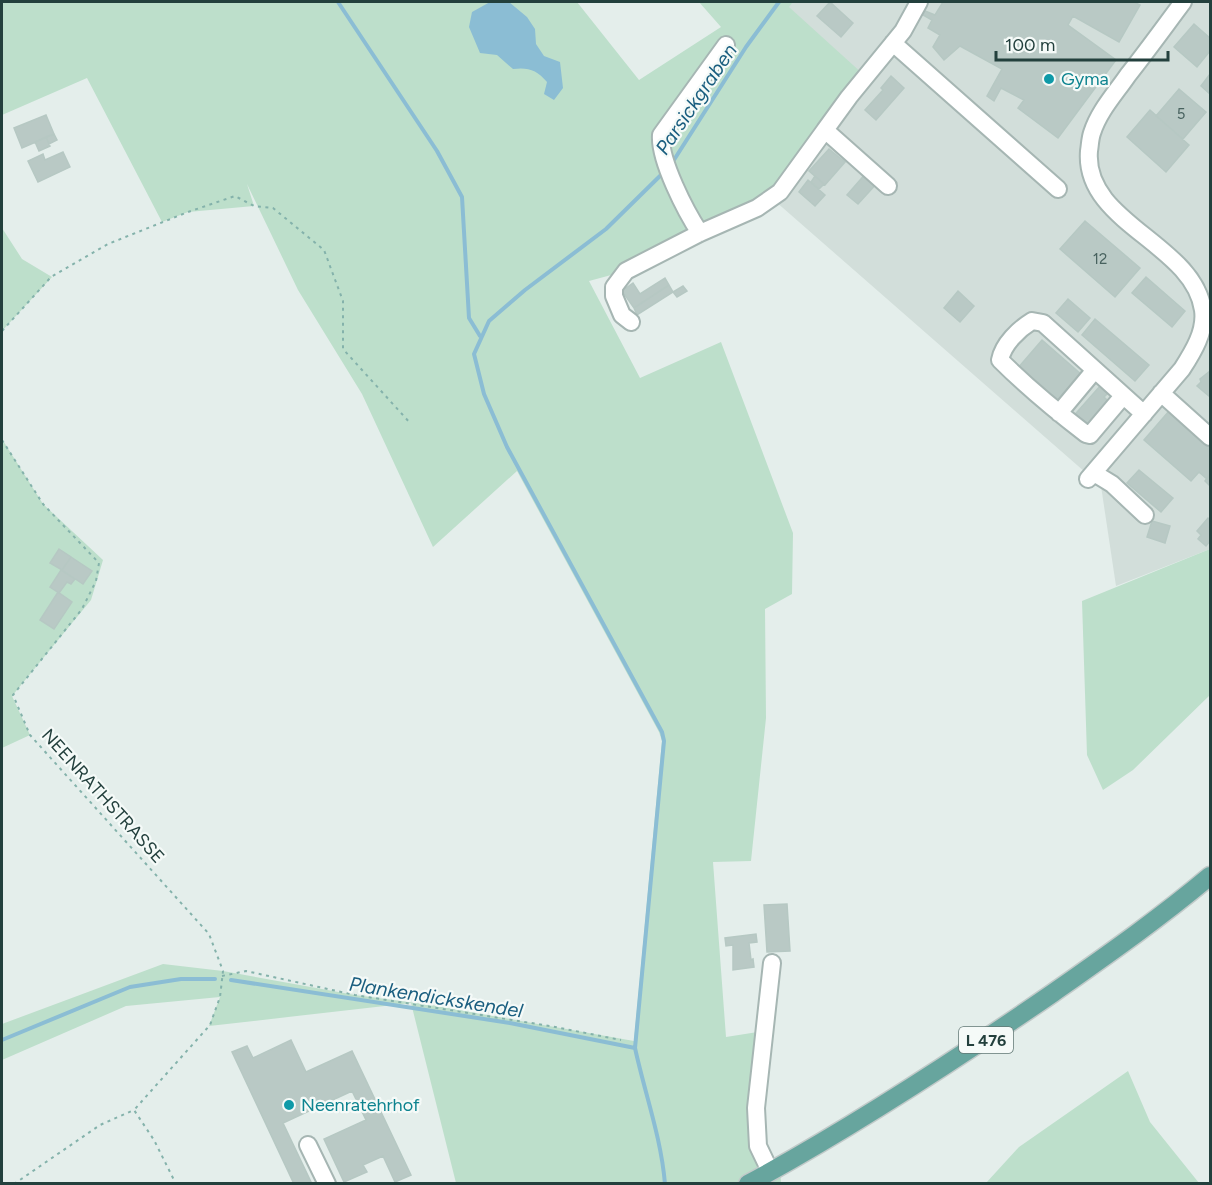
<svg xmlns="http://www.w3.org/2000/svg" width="1212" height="1185" viewBox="0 0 1212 1185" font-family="Figtree,sans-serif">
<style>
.built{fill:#d2deda}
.green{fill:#bddfcb}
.water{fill:#8bbdd4}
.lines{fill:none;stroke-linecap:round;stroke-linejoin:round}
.stream{stroke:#8bbdd4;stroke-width:4}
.building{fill:#b9c9c5;stroke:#b6c8c3;stroke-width:1.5}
.minor-casing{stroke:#a6b6b3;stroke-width:20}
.major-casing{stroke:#c1cac9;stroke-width:21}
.path{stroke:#84b2ab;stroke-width:2;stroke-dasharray:3 4.5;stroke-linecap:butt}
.minor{stroke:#fff;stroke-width:16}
.major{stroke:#67a59e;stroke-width:18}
.culture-dot{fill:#0f9aa8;stroke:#f5faf8;stroke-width:2}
.labels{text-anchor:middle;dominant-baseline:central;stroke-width:4.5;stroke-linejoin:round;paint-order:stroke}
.number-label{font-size:15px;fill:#48625f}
.shield{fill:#f5faf8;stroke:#627875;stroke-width:1.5}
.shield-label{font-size:16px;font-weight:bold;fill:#23403d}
.culture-label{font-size:18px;fill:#0d838f;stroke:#f5faf8;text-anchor:start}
.street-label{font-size:18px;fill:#23403d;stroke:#f5faf8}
.water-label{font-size:20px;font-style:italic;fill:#1a5e7f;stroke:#f5faf8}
</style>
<rect width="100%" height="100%" fill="#e4eeeb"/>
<path class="built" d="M793,2h417v547l-94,37 -15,-100 -334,-292 47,-62 -26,-125z"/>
<path class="green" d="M2,2h575l62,78 82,-53 -22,-25h94l-4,5 75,68 -50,57 -47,62 -141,77 -37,10 51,97 81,-36 72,191 -1,61 -27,15 1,109 -15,143 -38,1 13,175 38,-6 -6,115 22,20 1,17h-325l-45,-180 -202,23 11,-29 -94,9 -124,54v-36l161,-60 60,7 132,24 76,10 203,36 28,-300 -3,-9 -142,-261 -84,76 -71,-153 -64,-104 -51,-106 7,22 -66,6 -26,10 -75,-144 -85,37z
M2,228l20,31 30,18 -50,54z
M2,439l41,65 60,56 -12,40 -79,96 18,39 -28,13z
M1210,549v146l-77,75 -30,20 -16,-35 -5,-154z
M1128,1071l22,51 49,61h-213l33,-36z"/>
<path class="water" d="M490,2h19l18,15 8,12 1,15 8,12 16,6 3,26 -9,12 -10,-6 3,-12c-10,-12 -19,-15 -34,-13l-16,-14 -17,-2 -11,-26 3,-15z"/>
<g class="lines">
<path class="stream" d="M338,2l99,149 25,46 7,121 11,18
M672,163l74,-116 33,-45
M663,173l-57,56 -81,61 -36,31 -15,33 10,40 23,53 155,285 2,9 -29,307c10,46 26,89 30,136
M231,980l279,43 125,25
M2,1040l128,-53 51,-8h34"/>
</g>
<path class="building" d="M830,2l23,21 -12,14 -24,-21z
M943,2h191l6,3 -21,37 -46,-26 -5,9 48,35 -58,78 -40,-30 6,-8 -23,-12 -7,13 -7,-5 15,-27 -42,-23 -16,14 -11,-13 7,-12 -12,-7 4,-8 -9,-5 2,-4 10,4z
M1194,24l16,14v13l-13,16 -23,-20z
M1210,74v20l-9,-8z
M891,76l13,12 -28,32 -11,-10 18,-20 -2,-2z
M1179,89l27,23 -23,27 -27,-23z
M1150,110l39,35 -23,27 -39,-35z
M46,115l8,19 -32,14 -8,-20z
M54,134l3,6 -8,4 -3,-7z
M46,137l4,9 -11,5 -4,-9z
M829,149l16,13 -20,23 -16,-14z
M63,152l7,15 -32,15 -10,-21 15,-7 2,6z
M867,172l11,10 -20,22 -11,-9z
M815,176l9,8 -5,5 -8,-7z
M808,180l17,15 -10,11 -16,-14z
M1085,221l55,47 -25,29 -55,-48z
M1146,277l39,34 -13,16 -40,-34z
M665,278l4,7 -35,23 -12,-17 11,-8 7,11z
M669,285l4,7 -36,23 -3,-7z
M683,286l4,5 -10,6 -4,-5z
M958,291l16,15 -14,16 -16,-14z
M1068,299l22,19 -12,14 -22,-19z
M1095,319l54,46 -14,16 -53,-46z
M1042,340l40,35 -24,27 -40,-34z
M1210,371v26l-13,-11 4,-4 -1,-3z
M1100,386l8,7 -4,4 4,4 -21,24 -16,-6z
M1169,411l41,35v28l-3,5 -8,-7 -8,9 -47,-41z
M1139,470l34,28 -12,14 -34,-29z
M1210,474v12l-5,-5z
M1208,518l2,2v21l-4,5 -8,-7 3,-4 -4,-4z
M1152,521l18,5 -5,17 -18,-6z
M59,549l12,8 -9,13 -12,-7z
M71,557l21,14 -9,13 -21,-14z
M61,570l14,9 -4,5 -4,-2 -8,11 -9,-6z
M58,592l14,10 -18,27 -14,-9z
M787,904l3,47 -23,1 -3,-47z
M756,934l1,8 -8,1 2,17 2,-1 1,8 -21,3v-25l-7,1 -1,-8z
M291,1040l15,32 46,-21 59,124 -16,7 -12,-26 -20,9 4,7 -23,10 -20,-43 42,-19 -14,-29 -69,32 29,61h-18l-62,-132 15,-6 6,12z"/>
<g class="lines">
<g class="minor-casing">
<path id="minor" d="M893,43l165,146
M888,186l-63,-56 24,-33 54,-66 16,-29
M700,233c-14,-21 -41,-73 -39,-98l65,-90
M631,322l-9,-7 -8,-19v-9l12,-16 74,-38 57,-25 23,-16 45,-62
M1161,393l49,44
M1123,396l-33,39 -4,-1c-30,-23 -59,-47 -86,-74 3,-16 19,-31 32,-39l11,2 101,91
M1059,413l35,-42
M1094,473l18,11 33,31
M1088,479l94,-110c11,-17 24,-38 21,-59 -10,-67 -120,-87 -114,-159 1,-6 1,-12 3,-18 7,-22 23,-39 36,-58 19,-24 37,-49 55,-73
M308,1145l19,39
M770,1171l-12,-25 -2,-38 16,-145"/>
</g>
<g class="major-casing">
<path id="major" d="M748,1184c105,-57 206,-123 305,-191 54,-38 107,-75 157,-117"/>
</g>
<path class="path" d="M2,331l49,-54 57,-33 80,-32 47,-16 19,10 19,2 51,42 19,51v48l68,75
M2,440l41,64 56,59 -3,18 -14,28 -69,86 17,40 179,199 14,37 -3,26 -10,28 -76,85
M222,976l24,-5 109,24 195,31 71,14
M14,1184l86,-59 34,-15 20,30 22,44"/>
<use href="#minor" class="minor"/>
<use href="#major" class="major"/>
</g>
<g class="culture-dot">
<circle cx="1049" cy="79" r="6"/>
<circle cx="289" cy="1105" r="6"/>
</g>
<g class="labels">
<g class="number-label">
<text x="1181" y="114">5</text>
<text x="1100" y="259">12</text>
</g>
<rect class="shield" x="959" y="1027" width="54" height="26" rx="4.5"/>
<g class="shield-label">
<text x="986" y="1040">L 476</text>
</g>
<g class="culture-label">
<text x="1061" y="79">Gyma</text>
<text x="301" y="1105">Neenratehrhof</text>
</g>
<g class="street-label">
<text transform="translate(103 796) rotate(48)">NEENRATHSTRASSE</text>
</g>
<g class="water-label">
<text transform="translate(696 99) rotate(-56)">Parsickgraben</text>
<text transform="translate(436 997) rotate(9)">Plankendickskendel</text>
</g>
</g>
<rect width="1212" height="1185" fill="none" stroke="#23403d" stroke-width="6"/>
<path d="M996 51v9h172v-9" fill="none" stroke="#23403d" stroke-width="3"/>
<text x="1005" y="51" font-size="18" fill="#23403d" stroke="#f5faf8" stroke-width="4.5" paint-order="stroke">100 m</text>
</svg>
